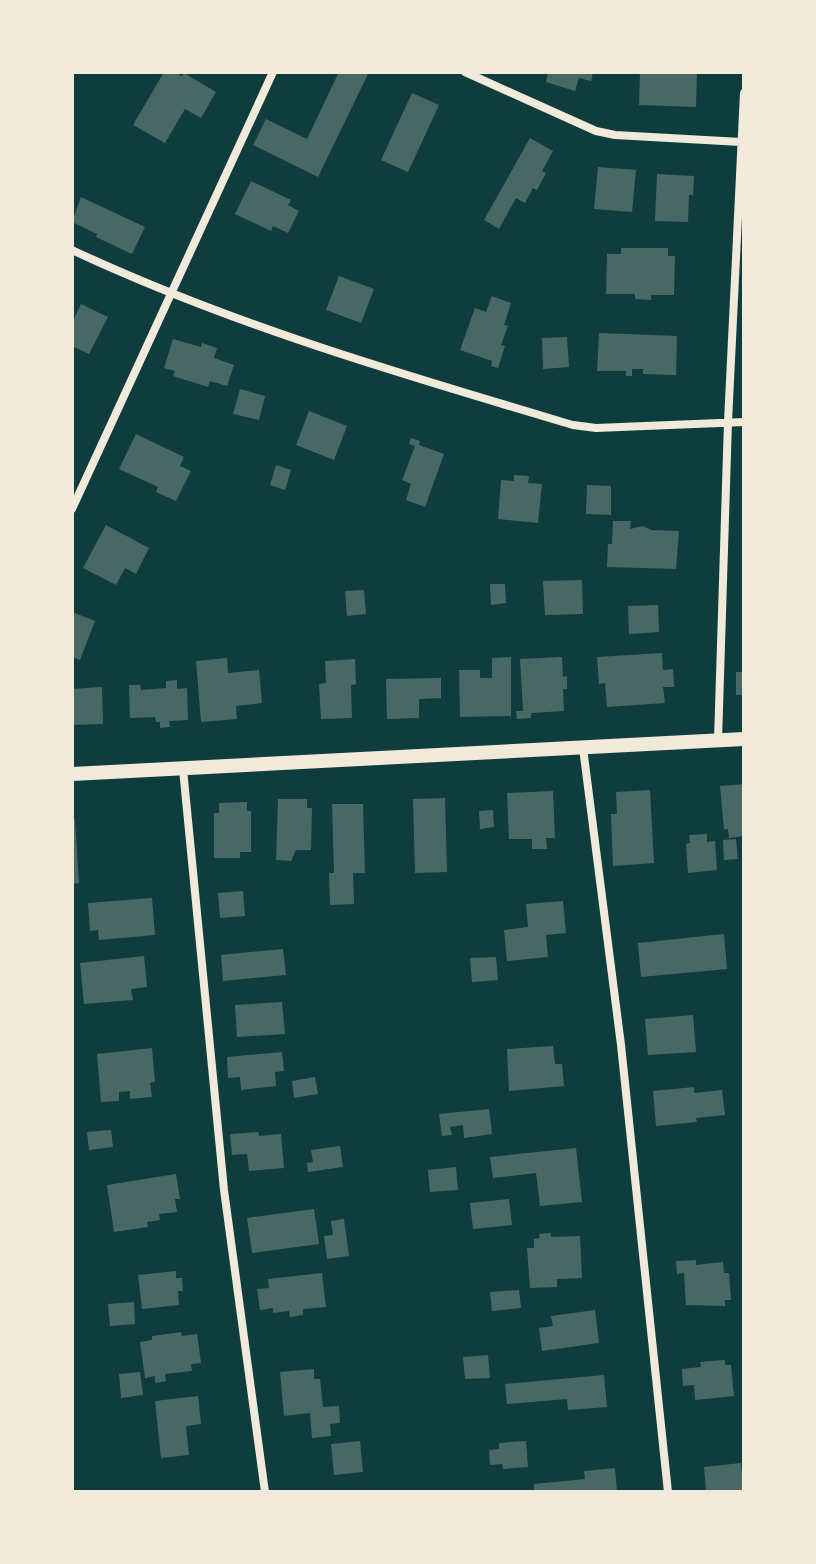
<svg xmlns="http://www.w3.org/2000/svg" width="816" height="1564" viewBox="0 0 816 1564" font-family="Figtree,sans-serif">
<style>
.building{fill:#486865}
.lines{fill:none;stroke-linecap:round;stroke-linejoin:round}
.minor{stroke:#f1e9da;stroke-width:8}
.tertiary{stroke:#f1e9da;stroke-width:14}
</style>
<rect width="100%" height="100%" fill="#0f3d3e"/>
<path class="building" d="M164,72h10l8,4 2,-3 32,19 -15,26 -16,-9 -20,34 -32,-18z
M339,72h30l-51,105 -65,-32 13,-26 41,20z
M548,72h45l-2,9 -12,-3 -4,13 -29,-9z
M640,72h57l-1,35 -57,-2z
M412,93l27,12 -31,67 -27,-12z
M530,138l23,13 -11,20 4,2 -9,17 -4,-2 -8,15 -9,-5 -17,31 -15,-9z
M598,167l38,3 -4,42 -38,-3z
M657,174l37,2 -1,19h-4l-1,27 -33,-1z
M251,181l40,19 -3,5 11,6 -11,22 -15,-7 -2,5 -36,-17z
M81,197l64,30 -13,27 -36,-17 1,-3 -25,-12z
M621,248h47v8h7l-1,39h-23v5l-16,-1v-5h-29l1,-40h14z
M339,276l35,13 -13,34 -35,-13z
M492,296l19,7 -7,22 4,1 -7,19 4,1 -7,22 -7,-2 1,-5 -32,-11 15,-42 11,4z
M81,304l27,13 -19,37 -17,-8v-23z
M599,333l78,3 -1,39 -33,-1v-5h-11v7h-6v-5h-29z
M567,337l2,30 -26,2 -1,-31z
M173,339l28,8 1,-4 15,5 -3,10 20,7 -7,21 -17,-5 -2,6 -35,-11 2,-5 -11,-3z
M240,389l25,7 -6,24 -26,-6z
M309,411l38,15 -13,34 -38,-15z
M136,434l48,23 -4,9 11,5 -15,30 -20,-9 2,-5 -39,-18z
M411,438l9,3 -1,4 25,9 -19,53 -19,-7 5,-16 -9,-4 13,-34 -6,-2z
M276,465l15,5 -6,20 -15,-5z
M514,475l15,1 -1,7 14,1 -4,39 -40,-4 3,-39 13,1z
M587,485l24,1v29l-25,-1z
M613,521h18l-1,8 13,-3 8,4 28,1 -3,38 -69,-2 1,-23h4z
M106,525l43,23 -13,26 -11,-6 -9,17 -33,-17z
M582,580l1,34 -38,1 -2,-34z
M490,584h15l1,19 -15,2z
M364,590l2,24 -19,2 -2,-25z
M658,605l1,27 -30,2 -1,-28z
M72,612l23,9 -15,39 -8,-3z
M662,653l1,17 10,-1 1,18h-11l2,16 -58,4 -2,-24 -6,1 -2,-27z
M511,657v59l-51,1 -1,-47h21v8h12v-20z
M562,657l1,20 4,-1v13h-4l1,22 -33,2v5l-14,1 -1,-8h7l-3,-52z
M227,658l1,15 31,-3 3,33 -26,3 1,13 -36,3 -5,-61z
M355,659l1,25 -5,1 1,33 -31,1 -2,-35 7,-1 -1,-22z
M736,672h8v23h-8z
M441,678v20l-22,1v19l-32,1 -1,-40z
M177,680v9l10,-1 1,32 -19,1 1,6 -10,1v-6h-4l-1,-5 -25,1 -1,-33h11l1,5 25,-2v-7z
M102,687l1,37 -31,1v-36z
M744,784v52l-15,2 -1,-9 -4,1 -4,-44z
M650,790l4,73 -41,3 -2,-52h6l-1,-22z
M553,791l2,47h-9l1,11h-15v-10h-23l-2,-46z
M445,798l2,74 -32,1 -2,-74z
M278,799h29v9h5l-1,42h-15l-5,11 -15,-1z
M247,802v9h4v41h-11v6h-26v-45h5v-10z
M332,804h31l2,69h-12l1,31 -24,1 -1,-32h5z
M493,810l1,17 -14,2 -1,-18z
M72,819h3l4,64 -7,1z
M707,834v8l8,-1 2,29 -29,3 -2,-29 4,-1 -1,-8z
M736,839l2,20 -14,1 -1,-20z
M243,891l2,25 -25,2 -2,-25z
M152,898l3,37 -56,5 -1,-10 -8,1 -2,-28z
M563,901l3,32 -20,2 2,22 -41,4 -3,-31 24,-3 -2,-23z
M724,934l3,35 -86,8 -3,-34z
M283,949l3,26 -63,6 -2,-26z
M144,956l3,31 -16,2 2,11 -49,4 -4,-41z
M496,957l2,23 -26,2 -2,-24z
M282,1002l3,32 -48,3 -2,-32z
M693,1015l3,37 -48,3 -3,-36z
M553,1046l2,18h7l2,22 -55,5 -2,-42z
M152,1048l3,34 -5,1 2,14 -22,2v-8l-11,1v9l-18,1 -4,-48z
M282,1052l2,19 -9,1 1,14 -35,4 -1,-13 -12,1 -1,-21z
M315,1077l3,17 -24,4 -2,-17z
M694,1087v6l28,-3 3,25 -29,3 1,4 -41,4 -3,-35z
M489,1109l3,25 -28,4 -1,-13 -13,2 2,8 -10,1 -3,-22z
M111,1130l2,17 -24,3 -2,-18z
M258,1132l1,4 22,-2 3,34 -35,3 -2,-17 -15,1 -2,-21z
M340,1146l3,21 -35,5 -1,-9 6,-1 -2,-12z
M576,1148l6,54 -42,4 -4,-33 -43,5 -3,-21z
M456,1167l2,23 -28,2 -2,-22z
M176,1174l4,25h-5l2,13 -18,2 1,6 -13,2 1,5 -34,5 -7,-47z
M509,1199l3,26 -39,4 -3,-26z
M314,1209l5,35 -67,9 -5,-35z
M344,1219l5,37 -22,3 -3,-23 9,-1 -2,-14z
M551,1233v4l29,-1 2,42 -25,1v8l-27,1 -3,-40h7v-9l6,-1 -1,-4z
M696,1260v5l27,-3 1,11h5l2,27h-6v6l-39,-1 -2,-32 -7,1 -1,-13z
M176,1271v7h6l1,13h-5l1,14 -37,4 -4,-34z
M322,1273l4,34 -23,2v6l-13,2 -1,-6 -16,2v-5l-13,2 -3,-21 12,-1 -1,-9z
M519,1290l2,18 -29,3 -2,-19z
M134,1302l1,22 -25,2 -2,-22z
M595,1310l4,33 -57,8 -3,-23 14,-2 -2,-10z
M181,1332l1,4 15,-2 4,29 -10,1 1,7 -27,3 1,7 -11,2v-7l-10,2 -5,-36 12,-2v-4z
M488,1355l2,23 -25,1 -2,-22z
M725,1360v5h6l3,31 -39,4 -1,-15 -11,1 -1,-17 19,-2 -1,-5z
M314,1369v10h6l3,28 16,-1 1,17 -10,1 1,12 -19,2 -2,-25 -26,3 -4,-44z
M140,1372l3,23 -22,3 -2,-24z
M604,1375l3,32 -39,3 -1,-11 -60,5 -2,-20z
M198,1396l3,28 -15,2 3,29 -28,3 -6,-57z
M360,1441l3,31 -29,3 -3,-31z
M526,1441l2,26 -25,2 -1,-5 -12,1 -1,-15 10,-1v-6z
M741,1463l3,29h-38l-2,-25z
M615,1468l2,24h-83v-8l51,-5 -1,-8z"/>
<g class="lines">
<path class="minor" d="M465,72l131,59 19,4 126,7
M72,250c160,75 332,125 501,175l23,3 148,-6
M72,509l201,-437
M718,740l10,-318 16,-329
M583,748l38,297 47,447
M183,769l41,421 41,302"/>
<path class="tertiary" d="M72,774l672,-35"/>
</g>
<rect width="816" height="1564" fill="none" stroke="#f1e9da" stroke-width="148"/>
</svg>
